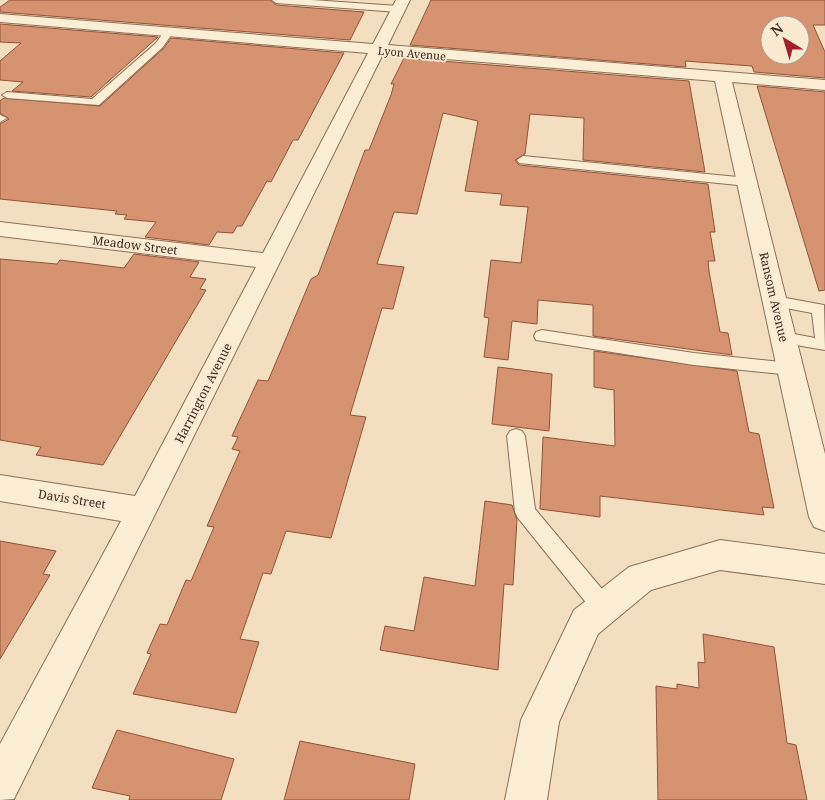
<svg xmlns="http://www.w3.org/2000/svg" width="825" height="800" viewBox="0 0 825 800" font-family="'Noto Serif',serif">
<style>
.building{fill:#d59372;stroke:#905439;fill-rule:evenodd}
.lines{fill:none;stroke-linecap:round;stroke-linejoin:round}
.service-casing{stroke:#8e6f56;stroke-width:2}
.minor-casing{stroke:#8e6f56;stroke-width:2}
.service{fill:#fcedd5;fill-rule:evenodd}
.minor{fill:#fcedd5;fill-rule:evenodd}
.labels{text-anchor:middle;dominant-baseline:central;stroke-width:4;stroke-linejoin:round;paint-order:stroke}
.far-street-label{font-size:11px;fill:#3c291c;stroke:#f9ead1}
.street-label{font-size:12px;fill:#3c291c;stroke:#f9ead1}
</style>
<rect width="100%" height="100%" fill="#f3dfc0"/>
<path class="building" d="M10,0h260l6,5 88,7 -14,28 -350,-28v-5z
M431,0h394v25h-12l12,27v26l-71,-6 -2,-6 -67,-5 1,6 -276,-22zM770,25h30v30h-30z
M0,24l158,13 -67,60 -79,-6 11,-9 -23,-2v-19l21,-18 -21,-1z
M171,38l173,15 -46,87h-5l-22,42 -4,-1 -25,45h-5l-4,7 -16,-1 -8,13 -64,-8 11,-15 -32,-3 3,-4 -12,-1 2,-3 -117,-12v-75l9,-5 -9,-6v-12l4,-3 96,8 64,-58z
M404,58l285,23 16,91 -122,-12 1,-42 -54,-4 -5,40 -10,6 4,5 189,19 7,48h-5l5,29h-7l1,10 11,61 8,1 4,22 -139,-19v-31l-55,-5 -1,24 -25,-3 -4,39 -24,-3 5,-39 -5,-1 7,-57 30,3 7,-56 -28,-2 2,-11 -37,-3 13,-70 -35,-8 -26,101 -23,-2 -17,52 27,3 -11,42 -11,-1 -32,107 16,2 -35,121 -45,-7 -15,43 -8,-1 -23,66 19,3 -23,71 -103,-19 18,-40 -4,-1 13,-29 7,1 19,-45 5,1 23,-54 -7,-1 33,-75 -8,-2 6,-12 -6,-1 26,-56 10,1 43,-102 7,-4 47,-125h4l22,-55 3,-11h-3z
M757,86l68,6v198l-6,1z
M134,254l65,8 -9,15 16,2 -6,10 6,1 -103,175 -67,-10 5,-8 -41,-7v-181l57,5 3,-4 64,8z
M594,351l143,20 12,61 10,2 15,74 -12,-1 2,8 -164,-19v21l-60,-8 3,-72 72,9 -1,-56 -20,-3z
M498,367l54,7 -3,57 -57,-7z
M485,501l27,4 5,15 -4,65 -9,-1 -6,86 -118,-20 5,-24 29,5 10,-54 51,9z
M0,541l56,10 -13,23 7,1 -50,84z
M703,634l71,13 13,96 9,2 11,55h-149l-2,-114 21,3v-5l22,4 -1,-26 7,1z
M117,730l117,29 -13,41h-92l1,-4 -38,-8z
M300,741l115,23 -6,36h-125z"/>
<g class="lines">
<g class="service-casing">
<path id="service" d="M272,0h40l86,6 5,3 -5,3 -122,-9z
M168,29l5,3 -10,15 -64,58 -92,-7 -5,-3 5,-3 85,7 64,-56 9,-13z
M0,115l7,3 -7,4z
M523,156l225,22 6,4 -6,4 -229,-23 -2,-3z
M775,296l49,9 1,45 -47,-8 -2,-4 2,-4 6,-2 31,6 -3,-25 -42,-8 -3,-4 3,-4z
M542,330l152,23 97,10 6,2 2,4 -2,4 -6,2 -97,-10 -158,-25 -2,-4 2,-4z
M516,429l6,2 3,5 10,73 77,92 3,7 -3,7 -8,3 -8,-3 -78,-97 -3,-6 -8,-76 3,-5z"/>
</g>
<g class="minor-casing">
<path id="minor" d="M396,0h14l-22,45 437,35v10l-93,-8 93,372v77l-11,-4 -5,-10 -94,-436 -332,-27 -369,745 -14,1v-56l121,-223 -121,-20v-26l135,21 121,-229 -256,-31v-14l263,31 105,-200 -368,-31v-8l373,30z
M720,540l105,14v30l-105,-14 -69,20 -53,44 -39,88 -12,78h-42l16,-80 53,-110 55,-43z"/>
</g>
<use href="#service" class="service"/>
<use href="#minor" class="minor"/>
</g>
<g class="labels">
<g class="far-street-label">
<text transform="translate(412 53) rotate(5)">Lyon Avenue</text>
</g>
<g class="street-label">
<text transform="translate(135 245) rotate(7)">Meadow Street</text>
<text transform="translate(774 297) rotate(77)">Ransom Avenue</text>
<text transform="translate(203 393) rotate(-63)">Harrington Avenue</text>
<text transform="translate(72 499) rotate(9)">Davis Street</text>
</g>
</g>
<g transform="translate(785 40) rotate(322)"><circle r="24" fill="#f9ead1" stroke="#ad9d89"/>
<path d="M0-4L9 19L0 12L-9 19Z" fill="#a31f2b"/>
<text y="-8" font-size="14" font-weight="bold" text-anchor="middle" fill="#3c291c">N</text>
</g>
</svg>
